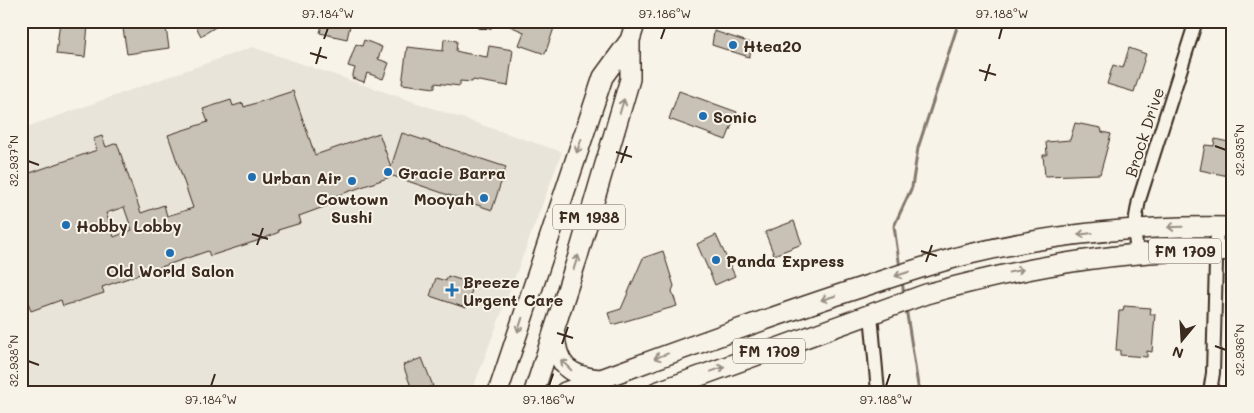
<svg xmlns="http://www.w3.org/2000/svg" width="1254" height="413" viewBox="0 0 1254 413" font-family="Mali,sans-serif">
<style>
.built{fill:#e9e4d9}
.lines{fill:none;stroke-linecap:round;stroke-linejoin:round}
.stream{stroke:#84786c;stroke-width:3}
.building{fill:#c8c1b6;stroke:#3b2a1e;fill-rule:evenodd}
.minor-casing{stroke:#3b2a1e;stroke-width:16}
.primary-casing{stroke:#3b2a1e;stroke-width:22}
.minor{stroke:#f7f3e8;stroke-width:12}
.primary{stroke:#f7f3e8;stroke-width:19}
.oneway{stroke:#998e83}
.ticks{fill:none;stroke:#3b2a1e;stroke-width:2}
.poi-dot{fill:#1f6fb2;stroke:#f7f3e8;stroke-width:2}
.labels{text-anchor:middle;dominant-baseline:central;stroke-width:4;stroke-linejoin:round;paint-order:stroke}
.shield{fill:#f7f3e8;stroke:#73665b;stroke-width:1}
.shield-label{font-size:15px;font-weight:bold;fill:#3b2a1e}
.poi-label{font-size:16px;font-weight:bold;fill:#3b2a1e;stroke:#f7f3e8;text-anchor:start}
.street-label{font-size:16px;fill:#3b2a1e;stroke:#f7f3e8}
.neatline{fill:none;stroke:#3b2a1e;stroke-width:2}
.ticks-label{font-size:12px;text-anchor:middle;fill:#3b2a1e}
</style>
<rect width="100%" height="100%" fill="#f7f3e8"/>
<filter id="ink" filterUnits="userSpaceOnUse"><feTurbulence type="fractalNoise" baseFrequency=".02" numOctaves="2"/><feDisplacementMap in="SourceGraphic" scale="10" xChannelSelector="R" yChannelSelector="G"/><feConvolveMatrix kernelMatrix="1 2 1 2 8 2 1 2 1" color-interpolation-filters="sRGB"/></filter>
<g filter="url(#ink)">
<path class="built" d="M252,47l310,105 -87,231 -8,9h-446v-263z"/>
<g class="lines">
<path class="stream" d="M900,268l-6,-42 18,-39 6,-39 41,-127
M902,281l2,14
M906,308l13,84"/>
</g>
<path class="building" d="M60,21l28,4 -3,32 -29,-3z
M165,21l4,27 -42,6 -5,-32z
M193,21h32l-24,15z
M323,21h28l-4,18 -27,-6z
M498,21h35l21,7 -9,26 -26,-9 5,-13z
M714,31l40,13 -5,13 -37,-12z
M444,39l13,2 -1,10 8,2 23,4 2,-11 24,4 -5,36 -35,-6 -1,2 -12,-1v5l-25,-3v5l-33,-4 5,-37 36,4z
M364,40l18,7 -4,12 11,4 -6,16 -16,-6 -3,9 -12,-4 3,-10 -7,-2 8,-22 6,2z
M1129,48l17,6 -12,38 -27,-8 6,-19 10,3z
M293,91l22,64 64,-22 12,34 11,-34 104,34 -14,43 -99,-34 -63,22 2,6 -33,12 2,7 -23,7 1,2 -16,7 -53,17 -2,-5 -106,36 2,6 -41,13 -2,-6 -30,11 -10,-30v-105l76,-26 -4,-11 9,-3 4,11 11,-4 24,70 23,-8 3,11 26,-8 -25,-73 40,-13 -5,-13 28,-9 2,6 10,-3 1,4zM124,207l8,23 -18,7 -8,-24z
M679,91l58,21 -11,28 -57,-21z
M1075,123l26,5 1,4 9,2 -11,40 -55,2 -2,-21h4l-1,-13 24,-2z
M1215,139l18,4v34l-33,-7 5,-25 9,1z
M794,221l8,23 -28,11 -9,-23z
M716,235l19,41 -20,9 -18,-41z
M663,251l11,35 -2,5 5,15 -65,19 -4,-12 13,-4 22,-51z
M448,276l26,8 -8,24 -36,-12 6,-18 10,3z
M1124,306l27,2 -1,6h5l-3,38 -5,-1v6l-27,-2v-5h-4l3,-39h4z
M422,358l11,28 -20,6 -10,-27z"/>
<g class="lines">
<g class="minor-casing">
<path id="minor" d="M481,21h7
M1137,253l-3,-25 5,-28 57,-179
M871,314l7,78
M1210,392l3,-19 4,-147"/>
</g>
<g class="primary-casing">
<path id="primary" d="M555,334c2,31 13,42 45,45
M498,392l105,-315 27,-37 6,-19
M534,392l44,-136 52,-177v-39
M565,392c94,-34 187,-69 282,-100 41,-13 81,-28 123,-38 86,-21 175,-29 263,-27
M656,392l270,-98c80,-22 159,-38 242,-42 22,-1 43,-3 65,-1"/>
</g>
<use href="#minor" class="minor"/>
<use href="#primary" class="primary"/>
</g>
<defs><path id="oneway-shaft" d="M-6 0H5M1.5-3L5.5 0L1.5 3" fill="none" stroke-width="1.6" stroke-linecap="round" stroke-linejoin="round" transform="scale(1.25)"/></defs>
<g class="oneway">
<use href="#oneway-shaft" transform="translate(622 106) rotate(-73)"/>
<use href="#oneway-shaft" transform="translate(579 146) rotate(109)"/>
<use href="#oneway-shaft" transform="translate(1175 227) rotate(178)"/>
<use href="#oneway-shaft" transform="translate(1085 234) rotate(173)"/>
<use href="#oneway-shaft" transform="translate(576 262) rotate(-72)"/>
<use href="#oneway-shaft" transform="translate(1016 271) rotate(-12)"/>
<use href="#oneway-shaft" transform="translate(902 274) rotate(162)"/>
<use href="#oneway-shaft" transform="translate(828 298) rotate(162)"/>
<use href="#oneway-shaft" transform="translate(520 325) rotate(108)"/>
<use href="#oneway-shaft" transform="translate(661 356) rotate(160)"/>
<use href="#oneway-shaft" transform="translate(566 365) rotate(-135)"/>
<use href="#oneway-shaft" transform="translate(718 369) rotate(-20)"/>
</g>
</g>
<path class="ticks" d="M324,39l4,-11M661,39l4,-11M999,39l3,-11M310,53l17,5M316,64l5,-17M979,70l17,5M985,81l5,-17M1215,146l11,4M616,152l16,5M28,161l11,4M621,163l6,-17M252,234l16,5M257,245l6,-17M921,251l16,5M926,262l6,-17M557,333l16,5M562,344l6,-17M1215,346l11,4M28,361l11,4M211,386l4,-12M549,386l4,-12M886,386l4,-12"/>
<g class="poi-dot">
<circle cx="733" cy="45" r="5"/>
<circle cx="703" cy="116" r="5"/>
<circle cx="388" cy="172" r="5"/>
<circle cx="252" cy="177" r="5"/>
<circle cx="352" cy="181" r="5"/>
<circle cx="484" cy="198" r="5"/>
<circle cx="66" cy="225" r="5"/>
<circle cx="170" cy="253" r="5"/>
<circle cx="716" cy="260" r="5"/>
<path d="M449.5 282.5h5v5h5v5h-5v5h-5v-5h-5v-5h5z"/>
</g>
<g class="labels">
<g class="shield">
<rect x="553" y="204.5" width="72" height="25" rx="4"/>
<rect x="1149" y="238.5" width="72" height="25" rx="4"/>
<rect x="733" y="338.5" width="72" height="25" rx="4"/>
</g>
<g class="shield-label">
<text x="589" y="217">FM 1938</text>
<text x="1185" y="251">FM 1709</text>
<text x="769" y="351">FM 1709</text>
</g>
<g class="poi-label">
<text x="743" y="45">Htea20</text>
<text x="713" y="116">Sonic</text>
<text x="398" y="172">Gracie Barra</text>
<text x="262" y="177">Urban Air</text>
<text x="352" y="198" text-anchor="middle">Cowtown<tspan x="352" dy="18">Sushi</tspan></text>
<text x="474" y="198" text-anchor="end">Mooyah</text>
<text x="76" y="225">Hobby Lobby</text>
<text x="726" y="260">Panda Express</text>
<text x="170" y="270" text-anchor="middle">Old World Salon</text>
<text x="463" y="281">Breeze<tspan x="463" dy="18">Urgent Care</tspan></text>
</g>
<g class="street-label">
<text transform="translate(1144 132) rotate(-72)">Brock Drive</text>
</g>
</g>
<rect width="1254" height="413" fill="none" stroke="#f7f3e8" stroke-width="55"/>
<g transform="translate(1182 340) rotate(198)" stroke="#f7f3e8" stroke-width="4" paint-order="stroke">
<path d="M0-4L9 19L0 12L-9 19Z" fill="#3b2a1e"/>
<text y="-8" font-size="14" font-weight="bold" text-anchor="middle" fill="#3b2a1e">N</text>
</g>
<rect x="28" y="28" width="1198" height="358" class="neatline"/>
<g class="ticks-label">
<text x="328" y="18">97.184°W</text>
<text x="665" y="18">97.186°W</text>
<text x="1002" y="18">97.188°W</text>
<text transform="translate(1240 150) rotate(-90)" y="4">32.935°N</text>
<text transform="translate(14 161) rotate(-90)" y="4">32.937°N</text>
<text transform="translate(1240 350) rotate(-90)" y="4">32.936°N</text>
<text transform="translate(14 361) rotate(-90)" y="4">32.938°N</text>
<text x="211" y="404">97.184°W</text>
<text x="549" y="404">97.186°W</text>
<text x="886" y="404">97.188°W</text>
</g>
</svg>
